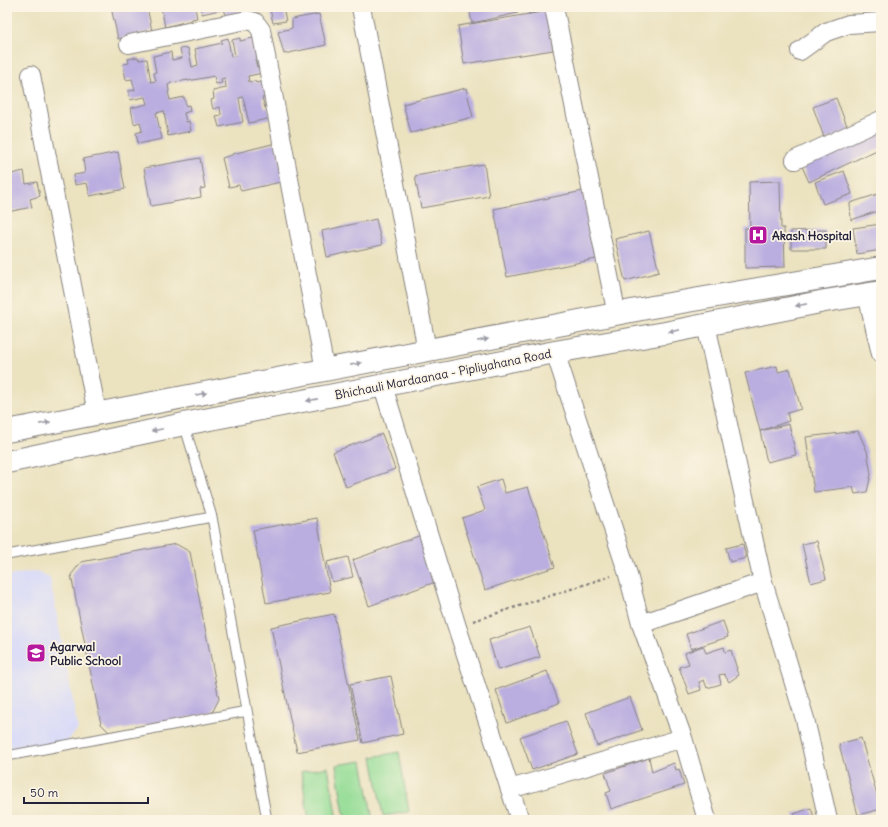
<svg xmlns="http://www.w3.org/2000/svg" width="888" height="827" viewBox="0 0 888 827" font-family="Delius,sans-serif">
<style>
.built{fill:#d5d8f9}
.green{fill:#96dd97;stroke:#5c8069}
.building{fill:#baaee0}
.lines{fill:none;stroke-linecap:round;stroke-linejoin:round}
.lane-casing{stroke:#86827e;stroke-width:11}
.street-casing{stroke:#86827e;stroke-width:20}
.secondary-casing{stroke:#86827e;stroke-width:24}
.path{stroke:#86827e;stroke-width:2.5;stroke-dasharray:3 3;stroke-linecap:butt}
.lane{stroke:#fff;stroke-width:9}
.street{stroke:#fff;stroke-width:18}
.secondary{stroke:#fff;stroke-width:22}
.oneway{fill:#9c9ca7}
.labels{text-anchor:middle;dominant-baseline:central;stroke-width:3.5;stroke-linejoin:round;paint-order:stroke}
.poi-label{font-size:12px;font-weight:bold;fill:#22223b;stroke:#fcf5e5;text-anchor:start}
.street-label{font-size:12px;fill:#22223b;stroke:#fcf5e5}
</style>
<rect width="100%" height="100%" fill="#fcf5e5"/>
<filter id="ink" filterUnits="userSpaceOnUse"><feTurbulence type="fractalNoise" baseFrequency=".025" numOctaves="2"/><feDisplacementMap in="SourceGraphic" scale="8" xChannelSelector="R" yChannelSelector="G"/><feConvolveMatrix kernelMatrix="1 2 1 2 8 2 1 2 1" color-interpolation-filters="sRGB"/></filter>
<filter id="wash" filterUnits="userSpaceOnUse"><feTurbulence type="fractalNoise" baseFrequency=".012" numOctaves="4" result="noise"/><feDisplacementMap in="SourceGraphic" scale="16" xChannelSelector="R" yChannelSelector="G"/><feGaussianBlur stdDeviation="0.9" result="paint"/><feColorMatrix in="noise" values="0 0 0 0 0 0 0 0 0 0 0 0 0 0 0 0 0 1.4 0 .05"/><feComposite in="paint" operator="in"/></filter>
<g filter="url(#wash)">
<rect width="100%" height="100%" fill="#ebe2c0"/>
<path class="built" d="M37,571l13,7 28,151 -11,13 -60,12v-178z"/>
<path class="green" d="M399,752l10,60 -26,4 -11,-59z
M362,761l11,59h-28l-9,-55z
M328,767l9,53h-28l-8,-48z"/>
<g id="blocks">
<path class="building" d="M111,7h36l5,24 -34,8z
M161,7h34l2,11 -5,1v1l-27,7z
M201,7h41l2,6 -17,5 -3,-9 -22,5z
M279,7h4l3,14 -13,2 -3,-14z
M469,7h47l2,6 -46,10z
M527,7h19v3l-17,4z
M547,11l6,39 -89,14 -6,-38z
M319,14l7,31 -42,9 -6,-22 14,-4v-9z
M257,37l4,21 -6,1 2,8 4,-1 2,7 -15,3 1,6 6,-1 1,2 9,-2 3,16 -6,1 3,10 3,-1 3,11 -22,5 -6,-26 -4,1 4,24 -24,5 -3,-11 5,-1 -1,-8 -7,2 -2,-9 3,-1 -1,-8 13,-3 -1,-10 -4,1 1,4 -6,1 -2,-8 -26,5v-1l-17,3 -3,2 1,6 -1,1 2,8 14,-3 2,9 3,-1 1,6 -6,2 2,9 3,-1 2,10 -23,5 -4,-25 -8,2 6,26 -24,5 -2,-11 6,-2 -2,-9 -6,2 -3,-16 16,-4 -2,-7 -15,3 -2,-9 7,-1 -3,-11 -6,1 -3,-16 6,-1 -1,-4 10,-2 1,3 8,-1 4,23 5,-1 -2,-8 2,-1 -3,-16 18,-4 1,8 10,-2 -2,-9 8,-1 4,19 6,-2 -3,-16 27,-6 -1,-3 7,-2 3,19 4,-1 -3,-16 8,-2v3z
M466,88l7,29 -62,16 -8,-29z
M836,98l13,33 -24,9 -12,-33z
M881,126v22l-72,34 -8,-18z
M276,143l9,38 -44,10 -2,-6 -10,2 -7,-29 10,-3v-1z
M118,152l7,37 -35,7 -3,-13 -12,2 -1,-10 11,-2 -2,-14z
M200,158l5,30 -5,1 1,8 -50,9 -7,-38z
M484,164l5,32 -68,12 -6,-32z
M24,171l2,13 11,-2 3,14 -10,3 2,8 -25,5v-37z
M844,171l8,23 -29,10 -8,-22z
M780,181l1,47h3l1,39 -40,1v-40h5l-1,-46z
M583,191l13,68 -89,18 -13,-68z
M881,193v17l-30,10 -1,-17z
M376,219l6,26 -55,12 -5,-26z
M881,224v26l-24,4 -4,-26z
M826,230v19h-35v-18z
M649,231l10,41 -34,9 -10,-42z
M777,366l1,6 12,-3 11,40 -14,4 2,8 -29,10 -15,-58z
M789,424l7,31 -29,7 -7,-31z
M858,431l9,20 4,23 -4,18 -12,2 -2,-7 -39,5 -8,-55z
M382,434l13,35 -49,18 -13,-35z
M501,479l4,14 23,-6 27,80 -70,23 -23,-72 23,-8 -8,-23z
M317,518l13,74 -64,11 -13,-73z
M424,534l17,46 -72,26 -16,-46z
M817,541l9,38 -15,4 -9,-39z
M176,544l14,8 29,147 -7,14 -103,19 -8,-8 -30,-149 10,-13z
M743,544l3,14 -16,4 -4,-14z
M348,557l5,20 -21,5 -5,-20z
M334,614l26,126 -63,12 -26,-125z
M723,621l5,16 -37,12 -5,-15z
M530,627l10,30 -42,13 -9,-30z
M703,646l3,7 18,-6 1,5 6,-2 6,19 -1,1 3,5 -10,7 -5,-8 -5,1 2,9 -14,4 -3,-8 -5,2 2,8 -12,4 -10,-27 10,-3 -4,-11z
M547,671l12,32 -52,20 -11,-33z
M391,676l12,58 -40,9 -13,-59z
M630,697l12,33 -45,16 -11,-33z
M566,721l12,33 -46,16 -12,-33z
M861,738l20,71 -23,6 -19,-71z
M649,758l3,14 22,-9 2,7 3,-1 5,16 -73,24 -5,-16 5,-2 -6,-18z
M811,808l4,12h-19l-2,-6z"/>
</g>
</g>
<g filter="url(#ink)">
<use href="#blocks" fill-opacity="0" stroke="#86827e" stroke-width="1"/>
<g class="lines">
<g class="lane-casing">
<path id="lane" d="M212,517l55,303
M7,555l205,-38 -28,-93
M7,756l240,-45"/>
</g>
<g class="street-casing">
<path id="street" d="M361,7l66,343
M554,7l63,308
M129,44l118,-24 8,2 6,8 64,340
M800,51l26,-19 23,-8 32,-2
M31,75l66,338
M795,160l86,-40
M867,294l14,60
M706,325l57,257 42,137 23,101
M555,352l72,219 14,53 42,114 24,82
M383,386l74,241 63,193
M641,624l122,-42
M510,789l173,-51"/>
</g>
<g class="secondary-casing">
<path id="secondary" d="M7,431l645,-124 229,-39
M7,462l177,-38 371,-72 110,-19 160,-32 56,-9"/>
</g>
<path class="path" d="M473,621l138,-45"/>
<use href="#lane" class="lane"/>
<use href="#street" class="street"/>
<use href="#secondary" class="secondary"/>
</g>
<defs><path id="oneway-solid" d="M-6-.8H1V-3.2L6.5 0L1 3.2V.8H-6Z"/></defs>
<g class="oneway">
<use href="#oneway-solid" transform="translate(801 305) rotate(169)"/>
<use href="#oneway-solid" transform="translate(674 331) rotate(169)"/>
<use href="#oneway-solid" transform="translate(483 340) rotate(-11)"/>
<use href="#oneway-solid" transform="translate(356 364) rotate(-11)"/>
<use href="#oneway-solid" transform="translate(201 394) rotate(-11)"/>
<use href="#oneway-solid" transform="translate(312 400) rotate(169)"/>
<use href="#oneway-solid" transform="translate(45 423) rotate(-11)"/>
<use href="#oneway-solid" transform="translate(157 430) rotate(168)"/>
</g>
</g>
<defs>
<g id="hospital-square" transform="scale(1)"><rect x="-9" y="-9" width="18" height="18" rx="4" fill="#b5179e" stroke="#fcf5e5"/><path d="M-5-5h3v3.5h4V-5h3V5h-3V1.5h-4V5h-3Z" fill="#fff"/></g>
<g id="school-square" transform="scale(1)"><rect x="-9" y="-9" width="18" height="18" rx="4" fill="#b5179e" stroke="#fcf5e5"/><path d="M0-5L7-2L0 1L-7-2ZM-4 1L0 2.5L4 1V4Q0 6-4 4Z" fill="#fff"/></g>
</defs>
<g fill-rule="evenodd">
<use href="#hospital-square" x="758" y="235"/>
<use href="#school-square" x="36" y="653"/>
</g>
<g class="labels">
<g class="poi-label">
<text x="772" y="235">Akash Hospital</text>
<text x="50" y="646">Agarwal<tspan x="50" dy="14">Public School</tspan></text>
</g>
<g class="street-label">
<text transform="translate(443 374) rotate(-11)">Bhichauli Mardaanaa - Pipliyahana Road</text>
</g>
</g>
<rect width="888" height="827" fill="none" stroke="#fcf5e5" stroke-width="24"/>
<path d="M24 797v6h124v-6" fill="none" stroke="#22223b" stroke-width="2"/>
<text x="30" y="797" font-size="12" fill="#22223b" stroke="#fcf5e5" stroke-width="3" paint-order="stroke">50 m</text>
</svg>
